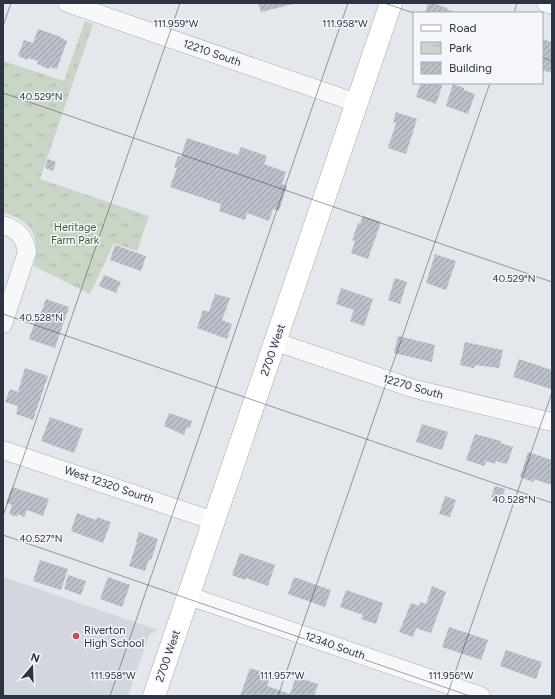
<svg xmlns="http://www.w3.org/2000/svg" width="555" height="699" viewBox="0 0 555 699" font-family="Figtree,sans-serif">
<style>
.built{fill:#d2d6de}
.park{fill:url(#park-tufts)}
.building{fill:url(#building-hatch)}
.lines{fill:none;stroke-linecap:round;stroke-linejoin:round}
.minor-casing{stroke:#a9aeb7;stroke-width:19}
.major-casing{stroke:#a3abb8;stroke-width:23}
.minor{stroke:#f7f8fa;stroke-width:18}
.major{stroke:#fff;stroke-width:22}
.ticks{fill:none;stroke:#2b3445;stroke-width:1;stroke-opacity:0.45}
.poi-dot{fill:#d1495b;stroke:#f4f6f9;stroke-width:1.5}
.labels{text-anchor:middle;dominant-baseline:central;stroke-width:3;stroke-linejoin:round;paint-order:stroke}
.street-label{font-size:11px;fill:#2b3445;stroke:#f4f6f9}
.park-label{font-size:11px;fill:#3f6138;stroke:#f4f6f9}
.poi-label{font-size:11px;fill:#2b3445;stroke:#f4f6f9;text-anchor:start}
.ticks-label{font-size:10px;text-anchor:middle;fill:#2b3445;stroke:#f4f6f9;stroke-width:3;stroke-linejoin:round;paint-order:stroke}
</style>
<defs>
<pattern id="park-tufts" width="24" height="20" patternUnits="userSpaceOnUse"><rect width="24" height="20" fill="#c9d6c5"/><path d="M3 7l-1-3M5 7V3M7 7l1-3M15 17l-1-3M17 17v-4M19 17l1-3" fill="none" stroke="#adb8ab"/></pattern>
<pattern id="building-hatch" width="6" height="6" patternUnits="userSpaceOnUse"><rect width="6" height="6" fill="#bbc0ca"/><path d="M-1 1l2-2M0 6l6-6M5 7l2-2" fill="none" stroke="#989da6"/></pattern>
</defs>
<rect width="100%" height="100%" fill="#e4e7ec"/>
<path class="built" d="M3,577l155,53 -8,4 -2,4 -20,58h-125z"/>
<path class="park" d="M85,21l8,3 -53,155 109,37 -12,35 -23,-8 -24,51 -56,-28c6,-31 -1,-44 -31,-54v-151l61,20z"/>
<path class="building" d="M258,3h35v1l-32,8z
M428,3h5l14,5v1l9,4h-31z
M38,29l23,8v1l6,3 -10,28 -7,-2 -1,2 -12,-5 1,-3 -10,-3 -1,2 -9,-4 6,-16 9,3z
M542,39l10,3v31l-10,-3z
M421,83h22l-7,21 -20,-7z
M453,84l11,4v2l11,4 -7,20 -22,-8z
M396,112l21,7 -11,35 -18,-6 8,-25 -3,-1z
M187,138l51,17 3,-8 26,9 -3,8 22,8 -4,12 5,2 -8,25 -6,-2 -4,12 -22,-8 -2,7 -26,-9 2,-7 -51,-17 7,-19 -3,-1 4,-11 3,1z
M48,159l8,3 -3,9 -8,-3z
M363,216l18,6 -13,37 -17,-6 4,-12 -3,-1 6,-17 2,1z
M115,245l31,11 -5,15 -31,-11z
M435,254l21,7 -10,29 -20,-7z
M104,275l17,7 -5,11 -17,-7z
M395,278l12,4 -7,22 -12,-4z
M341,288l32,11 -9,27 -14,-5 4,-11 -18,-6z
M215,294l15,4 -8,22 10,4 -5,15 -30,-11 6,-18 6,2z
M46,299l23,8 -14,41 -26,-9 7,-20 1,1 3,-8 1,1z
M398,336l37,9 -3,17 -38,-9z
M465,342l38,8 -4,18 -24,-3 -1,3 -14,-3z
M519,359l33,11 -1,19 -38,-12z
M25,368l23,8 -15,44 -17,-6 2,-8 -13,-4 5,-13 8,3z
M169,413l23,8 -2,7 -3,-1 -3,8 -20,-9z
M50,417l33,12 -9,24 -33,-12z
M422,424l26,8 -6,18 -26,-8z
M475,434l26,7 -1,2 13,4 -6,17 -11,-3 -1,3 -9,-3 -2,5 -18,-6z
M528,452l24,8v25l-18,-6 -1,3 -13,-5z
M495,486l10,3 -4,11 -10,-3z
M12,487l37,12 -6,17 -16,-6 -3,7 -6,-3 -1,3 -8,-3 3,-9 -6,-2z
M445,496l11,4 -6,17 -11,-3z
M77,513l19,7 1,-3 14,5 -8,21 -32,-12z
M139,532l19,7 -7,21 -2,-1 -4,12 -16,-5 8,-24h-1z
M240,553l35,12 -7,21 -22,-8 -1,2 -13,-5z
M40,560l28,9 -7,21 -28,-9z
M68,575l18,6 -5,14 -17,-6z
M108,577l22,8 -8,22 -22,-8z
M294,577l37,13 -6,17 -37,-13z
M432,586l14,6 -15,41 -15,-5 -3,9 -14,-5 12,-29 8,3 1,-4 6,2z
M346,590l37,13 -7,21 -15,-5 2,-4 -23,-8z
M449,627l39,13 -7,20 -39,-13z
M506,650l36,12 -6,17 -36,-13z
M250,668l21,7 -4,11 23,8 6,-17 22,7 -4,12h-74z"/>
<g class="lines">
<g class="minor-casing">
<path id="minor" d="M67,3l290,100
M546,3l6,2
M3,225c15,5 21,11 24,27l-24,72
M276,342l139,47 137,33
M3,450l211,71
M189,596l292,100"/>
</g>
<g class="major-casing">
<path id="major" d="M154,696l237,-693"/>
</g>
<use href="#minor" class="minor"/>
<use href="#major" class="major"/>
</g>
<path class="ticks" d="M384,3l30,10M514,13l3,-10M3,26l8,-23M542,57l10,4M3,93l549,189M3,314l549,189M3,516l177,-513M3,535l467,161M110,696l238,-693M278,696l212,-613M447,696l105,-304"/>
<circle class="poi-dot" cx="76" cy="636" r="4"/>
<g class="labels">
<g class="street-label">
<text transform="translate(212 53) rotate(19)">12210 South</text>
<text transform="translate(273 350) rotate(-71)">2700 West</text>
<text transform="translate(413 387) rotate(16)">12270 South</text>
<text transform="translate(109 485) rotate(19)">West 12320 Sourth</text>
<text transform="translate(335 646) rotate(19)">12340 South</text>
<text transform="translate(168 656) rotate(-71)">2700 West</text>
</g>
<g class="park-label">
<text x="75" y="227">Heritage<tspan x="75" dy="13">Farm Park</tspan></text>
</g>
<g class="poi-label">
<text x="84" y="630">Riverton<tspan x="84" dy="13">High School</tspan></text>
</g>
</g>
<g class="ticks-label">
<text x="176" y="27">111.959°W</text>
<text x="345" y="27">111.958°W</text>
<text x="41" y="100">40.529°N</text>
<text x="514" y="282">40.529°N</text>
<text x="41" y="321">40.528°N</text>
<text x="514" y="503">40.528°N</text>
<text x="41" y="542">40.527°N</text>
<text x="113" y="679">111.958°W</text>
<text x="282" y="679">111.957°W</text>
<text x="451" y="679">111.956°W</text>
</g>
<rect width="555" height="699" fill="none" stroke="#2b3445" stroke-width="8"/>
<rect x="413" y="12" width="130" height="72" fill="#f4f6f9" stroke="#a4a8b1"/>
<rect x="421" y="25" width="20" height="6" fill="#ffffff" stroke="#a4a8b1"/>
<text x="449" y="32" font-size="12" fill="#2b3445">Road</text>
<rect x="421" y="42" width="20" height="12" fill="url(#park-tufts)" stroke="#a4a8b1"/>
<text x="449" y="52" font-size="12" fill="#2b3445">Park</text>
<rect x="421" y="62" width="20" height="12" fill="url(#building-hatch)" stroke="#a4a8b1"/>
<text x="449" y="72" font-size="12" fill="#2b3445">Building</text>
<g transform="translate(32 667) rotate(19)" stroke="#f4f6f9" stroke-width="3" paint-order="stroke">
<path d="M0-3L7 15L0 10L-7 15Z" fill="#2b3445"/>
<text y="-6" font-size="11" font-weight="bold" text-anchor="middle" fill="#2b3445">N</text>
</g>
</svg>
